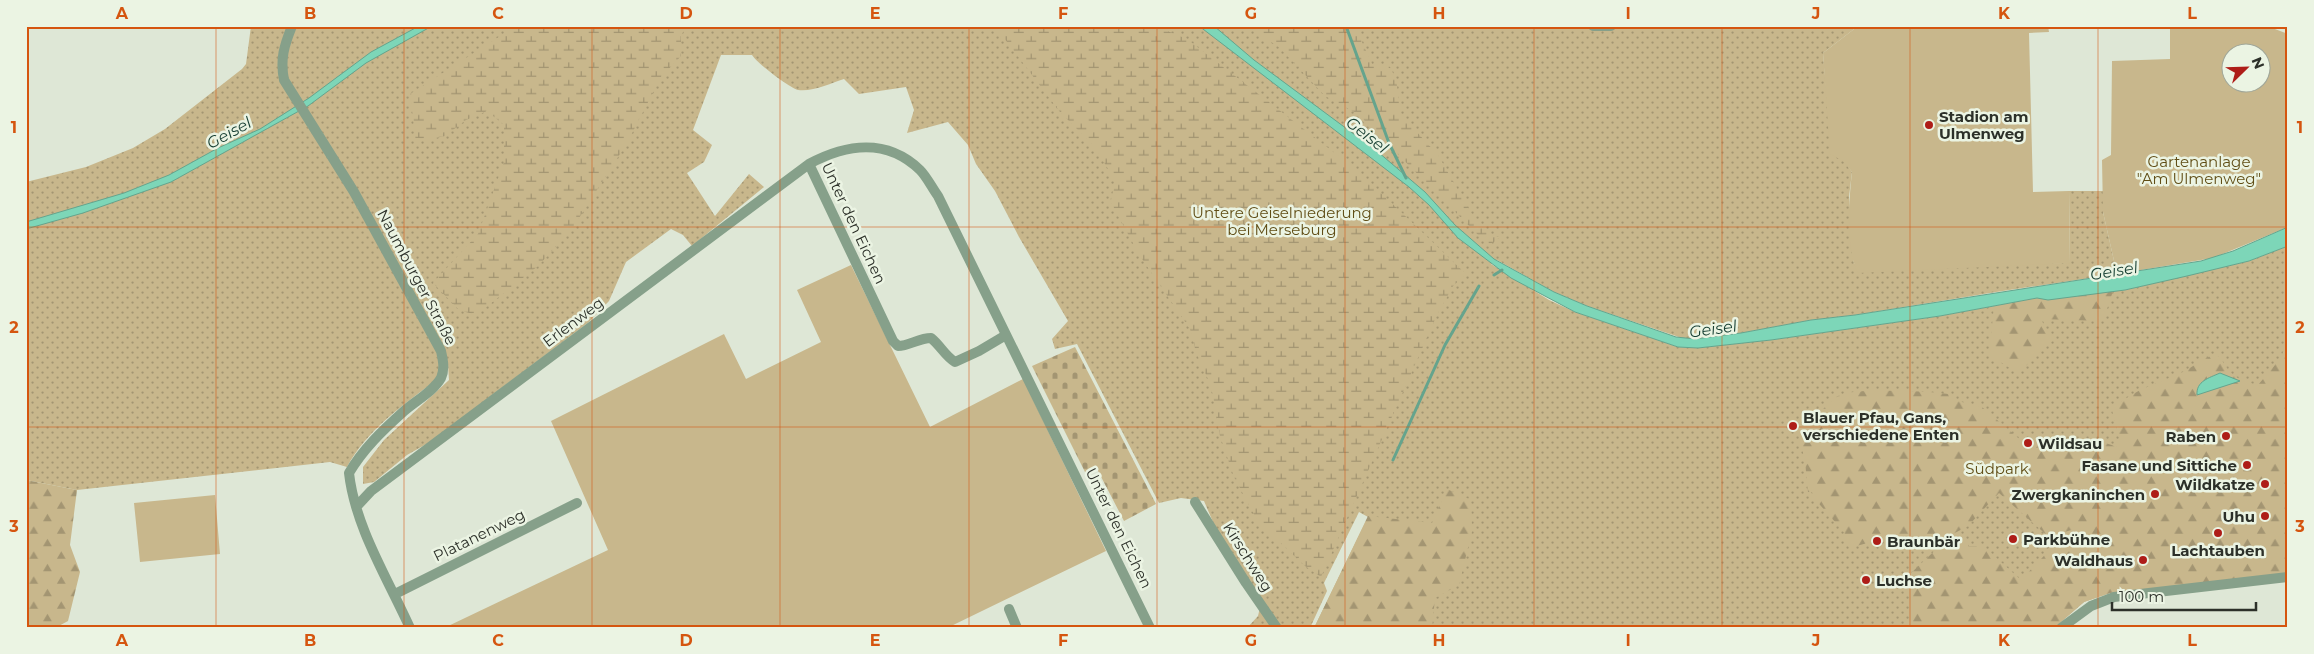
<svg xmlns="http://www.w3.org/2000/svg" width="2314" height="654" viewBox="0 0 2314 654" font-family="Montserrat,sans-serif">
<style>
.grass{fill:url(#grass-dots)}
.forest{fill:url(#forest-firs)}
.wetland{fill:url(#wetland-marsh)}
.cemetery{fill:url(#cemetery-stones)}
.garden{fill:#c8b78c;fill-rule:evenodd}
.water{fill:#7dd6b8;stroke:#65a48d}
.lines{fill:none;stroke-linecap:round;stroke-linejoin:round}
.stream{stroke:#65a48d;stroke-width:3}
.minor{stroke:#86a08a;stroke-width:10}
.grid{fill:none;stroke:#d5550f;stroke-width:1;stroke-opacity:0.55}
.poi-dot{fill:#ae1d18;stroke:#ebf4e3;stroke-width:2}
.labels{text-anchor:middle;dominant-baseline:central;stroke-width:5;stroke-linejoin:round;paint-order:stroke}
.poi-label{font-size:15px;font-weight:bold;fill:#2c3029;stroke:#ebf4e3;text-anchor:start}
.park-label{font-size:15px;fill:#604d15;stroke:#ebf4e3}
.street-label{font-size:15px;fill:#2c3029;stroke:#ebf4e3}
.water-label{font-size:16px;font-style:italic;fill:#163e32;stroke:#ebf4e3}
.neatline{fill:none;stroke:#d5550f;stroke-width:2}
.grid-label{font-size:16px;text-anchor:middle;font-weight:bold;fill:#d5550f}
</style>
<defs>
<pattern id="grass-dots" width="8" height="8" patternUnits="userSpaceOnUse" patternTransform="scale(1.25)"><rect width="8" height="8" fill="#c8b78c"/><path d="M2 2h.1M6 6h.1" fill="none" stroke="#a39572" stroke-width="1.8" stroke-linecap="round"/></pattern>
<pattern id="forest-firs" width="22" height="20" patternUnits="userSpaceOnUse" patternTransform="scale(1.25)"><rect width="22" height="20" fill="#c8b78c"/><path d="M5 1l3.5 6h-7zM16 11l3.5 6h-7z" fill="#a39572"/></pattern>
<pattern id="wetland-marsh" width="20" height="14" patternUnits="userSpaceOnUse" patternTransform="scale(1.25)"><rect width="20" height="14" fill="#c8b78c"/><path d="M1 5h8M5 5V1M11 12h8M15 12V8" fill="none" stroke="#a39572"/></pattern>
<pattern id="cemetery-stones" width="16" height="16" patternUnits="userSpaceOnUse" patternTransform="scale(1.25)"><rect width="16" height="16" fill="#c8b78c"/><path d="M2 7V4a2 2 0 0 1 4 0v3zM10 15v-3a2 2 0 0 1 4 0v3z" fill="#a39572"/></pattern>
</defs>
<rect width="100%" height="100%" fill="#dee7d6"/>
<path class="grass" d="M251,26h1332c15,6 25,6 40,0h235l-35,27c3,36 7,90 29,119l-3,25 5,67 216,-1 -1,-72h34v21l14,62 -121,18 -141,23 -44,5 -70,13 -56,6 -98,-33 -33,-14 -57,-32 -6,4 58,36 26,12 103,35 19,1 74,-8 169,-24 97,-18 88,-8 124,-29 39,-15v328l-178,19 -26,9 -30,26h-740l54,-111 -9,-5 -35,71 3,8 -17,37h-63l11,-12 3,-13 -36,-53 -21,-49 -23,-3 -22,5 -82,-159 -22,5 -3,-10 16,-18 -49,-84 -24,-46 -19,-27 -8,-19 -20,-23 -41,11 7,-23 -8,-23 -47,7 -15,-15c-13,4 -31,13 -46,11 -10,-3 -41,-27 -46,-35h-31l-28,75 19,15 -8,17 -17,11 28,43 34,-42 15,13 -72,59 -9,-11 -12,-6 -45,33 -17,39 -20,21 -159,120 -23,13 -33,27 -11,2v-17l21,-27 65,-60 -1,-16 -8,5 -5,12c-32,24 -69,50 -88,86l-17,-5 -253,28 -51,-10v-298l60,-15 47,-19 32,-19 77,-60 4,-5z"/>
<path class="forest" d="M2113,291l-10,30 -62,-2 11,22 -34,32 -29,-18 5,-49 43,-8 11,2z
M2288,341v233l-178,19 -26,9 -30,26h-145l2,-55 32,-30 16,-1 7,-3 3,7h14l38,34 38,-40 17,-6 -1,-5 -21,6 -4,3 -51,-45 -31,33 -17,9 -80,7 -22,6 -5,-16 -31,-35 -1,-5h-4l-3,-31 -6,-25c7,-9 32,-37 41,-41 12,-7 92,-4 108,-1l2,5 32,8 42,36 1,6c9,2 13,-2 21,-5 22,-7 49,-7 70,3l4,-5 -8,-32c19,-19 41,-25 65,-35 13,-6 24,-15 38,-21 9,6 9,12 16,19 7,7 18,10 27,12l22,-26z
M26,480l51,10 -7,55 10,27 -12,49 -13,7h-29z
M1447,489l24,11 1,31 -13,54 -24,13 -3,30h-118l54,-112 64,7z"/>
<path class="wetland" d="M516,26h170l-5,10v20l-20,21 -34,66 -55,86 -34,37 -62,49 -17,-5 -26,-27 45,-49 26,-72v-37l-17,-14 -21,9 -21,16 -29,6 -6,-48z
M995,26h160l32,13 171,132 108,103 -13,12 -16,29 -116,262 -16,-11 -47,-44 -24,-45 -14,-41 -9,-50 -15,-34 -6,-23 -50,-73 -30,-55 6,-19 -22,-36 -34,-34z
M1246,26h112l4,16 11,24 16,-1 7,14 5,36 37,40 36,63 18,18 8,1 -11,9 -131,-132 -33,-18 -46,-49z"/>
<path class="cemetery" d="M1075,347l81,157 -32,17 -27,-52 -11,5 -54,-108z"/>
<path class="garden" d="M1858,26h190l1,6 -20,1 4,159 36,-1 1,72 -212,10c-13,-25 -9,-73 -6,-101l-9,-11 -13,-7 -7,-101z
M2170,26h97l21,8v193l-75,31 -96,16 -14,-62 -1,-52 9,-5 1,-94 58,-2zM2232,52h30v30h-30z
M851,265l79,162 93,-48 83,172 -159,77h-503l164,-78 -57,-129 173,-87 22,45 75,-37 -24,-52z
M215,495l5,59 -80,8 -6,-59z"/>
<path class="water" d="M419,26h13l-66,37 -58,43 -137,76 -88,31 -57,16v-7l98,-29 45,-18 49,-27 42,-19 49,-31 62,-46z
M1199,26h15l40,34 124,92 47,40 30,33 39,34 60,33 33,14 89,31 19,2 46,-6 70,-13 44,-5 346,-54 32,-10 55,-24v19l-39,15 -62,15 -62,14 -77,10 -11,-2 -97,18 -169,24 -73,8 -20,-1 -103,-35 -64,-34 -53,-40 -29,-33 -20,-18z
M2220,373l20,8 -43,14c-1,-14 12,-17 23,-22z"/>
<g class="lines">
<path class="stream" d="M1346,26l43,117 17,35
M1494,275l8,-5
M1393,460l52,-115 34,-59"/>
<path class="minor" d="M292,26c-8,20 -12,33 -8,54l70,112 87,159c2,9 4,18 0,27 -8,14 -26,23 -38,34 -20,18 -40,37 -54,61 6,54 39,106 61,155
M1593,26h18
M809,164l84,177 5,5c11,0 21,-8 33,-8 9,7 14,18 24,24l24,-11 27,-16
M1195,502l51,81 31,45
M357,506l14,-15 438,-327c37,-20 78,-26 111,6 7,7 12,18 18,26l212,432
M395,594l182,-91
M1009,609l8,19
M2061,628l30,-22 23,-9 174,-20"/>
</g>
<path class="grid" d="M216,26v602M404,26v602M592,26v602M780,26v602M969,26v602M1157,26v602M1345,26v602M1534,26v602M1722,26v602M1910,26v602M2098,26v602M26,227h2262M26,427h2262"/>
<g class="poi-dot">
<circle cx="1929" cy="125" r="5"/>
<circle cx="1793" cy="426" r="5"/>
<circle cx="2226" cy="436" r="5"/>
<circle cx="2028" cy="443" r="5"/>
<circle cx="2247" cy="465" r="5"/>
<circle cx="2265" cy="484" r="5"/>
<circle cx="2155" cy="494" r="5"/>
<circle cx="2265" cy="516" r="5"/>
<circle cx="2218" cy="533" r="5"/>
<circle cx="2013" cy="539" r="5"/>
<circle cx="1877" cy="541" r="5"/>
<circle cx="2143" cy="560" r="5"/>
<circle cx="1866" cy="580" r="5"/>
</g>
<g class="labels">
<g class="poi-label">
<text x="1939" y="116">Stadion am<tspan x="1939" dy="17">Ulmenweg</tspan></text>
<text x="1803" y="417">Blauer Pfau, Gans,<tspan x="1803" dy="17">verschiedene Enten</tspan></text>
<text x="2216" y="436" text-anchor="end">Raben</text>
<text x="2038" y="443">Wildsau</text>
<text x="2237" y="465" text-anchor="end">Fasane und Sittiche</text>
<text x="2255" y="484" text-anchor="end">Wildkatze</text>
<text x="2145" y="494" text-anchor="end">Zwergkaninchen</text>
<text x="2255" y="516" text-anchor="end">Uhu</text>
<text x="2023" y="539">Parkbühne</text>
<text x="1887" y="541">Braunbär</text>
<text x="2218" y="550" text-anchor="middle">Lachtauben</text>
<text x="2133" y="560" text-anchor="end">Waldhaus</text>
<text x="1876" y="580">Luchse</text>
</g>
<g class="park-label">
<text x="2199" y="161">Gartenanlage<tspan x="2199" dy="17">"Am Ulmenweg"</tspan></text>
<text x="1282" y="212">Untere Geiselniederung<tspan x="1282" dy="17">bei Merseburg</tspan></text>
<text x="1997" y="468">Südpark</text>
</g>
<g class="street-label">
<text transform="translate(854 223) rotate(65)">Unter den Eichen</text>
<text transform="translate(417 277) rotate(62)">Naumburger Straße</text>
<text transform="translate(573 322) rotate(-37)">Erlenweg</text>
<text transform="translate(1119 528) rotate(64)">Unter den Eichen</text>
<text transform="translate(479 535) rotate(-26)">Platanenweg</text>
<text transform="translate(1248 557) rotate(58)">Kirschweg</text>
</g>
<g class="water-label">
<text transform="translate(229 133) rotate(-29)">Geisel</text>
<text transform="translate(1367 135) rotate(38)">Geisel</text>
<text transform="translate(2114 271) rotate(-9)">Geisel</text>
<text transform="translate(1713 329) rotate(-8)">Geisel</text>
</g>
</g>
<rect width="2314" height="654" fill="none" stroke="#ebf4e3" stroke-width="55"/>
<g transform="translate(2246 68) rotate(67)"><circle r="24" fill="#ebf4e3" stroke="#9fa699"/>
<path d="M0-4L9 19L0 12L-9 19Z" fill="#ae1d18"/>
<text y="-8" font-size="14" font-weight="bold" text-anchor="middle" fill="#2c3029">N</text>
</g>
<path d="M2112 602v8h144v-8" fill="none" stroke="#2c3029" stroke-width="2.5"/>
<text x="2119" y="602" font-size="15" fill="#2c3029" stroke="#ebf4e3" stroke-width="4" paint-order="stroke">100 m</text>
<rect x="28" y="28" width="2258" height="598" class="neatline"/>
<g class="grid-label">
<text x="122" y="19">A</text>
<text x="310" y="19">B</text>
<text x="498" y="19">C</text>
<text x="686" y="19">D</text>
<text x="875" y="19">E</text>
<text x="1063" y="19">F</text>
<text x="1251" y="19">G</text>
<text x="1439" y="19">H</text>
<text x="1628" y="19">I</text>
<text x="1816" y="19">J</text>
<text x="2004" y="19">K</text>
<text x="2192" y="19">L</text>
<text x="14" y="133">1</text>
<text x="2300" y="133">1</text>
<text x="14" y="333">2</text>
<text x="2300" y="333">2</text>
<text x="14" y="532">3</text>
<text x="2300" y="532">3</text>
<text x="122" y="646">A</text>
<text x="310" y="646">B</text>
<text x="498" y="646">C</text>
<text x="686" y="646">D</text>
<text x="875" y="646">E</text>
<text x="1063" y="646">F</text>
<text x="1251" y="646">G</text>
<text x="1439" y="646">H</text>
<text x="1628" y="646">I</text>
<text x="1816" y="646">J</text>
<text x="2004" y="646">K</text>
<text x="2192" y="646">L</text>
</g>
</svg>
